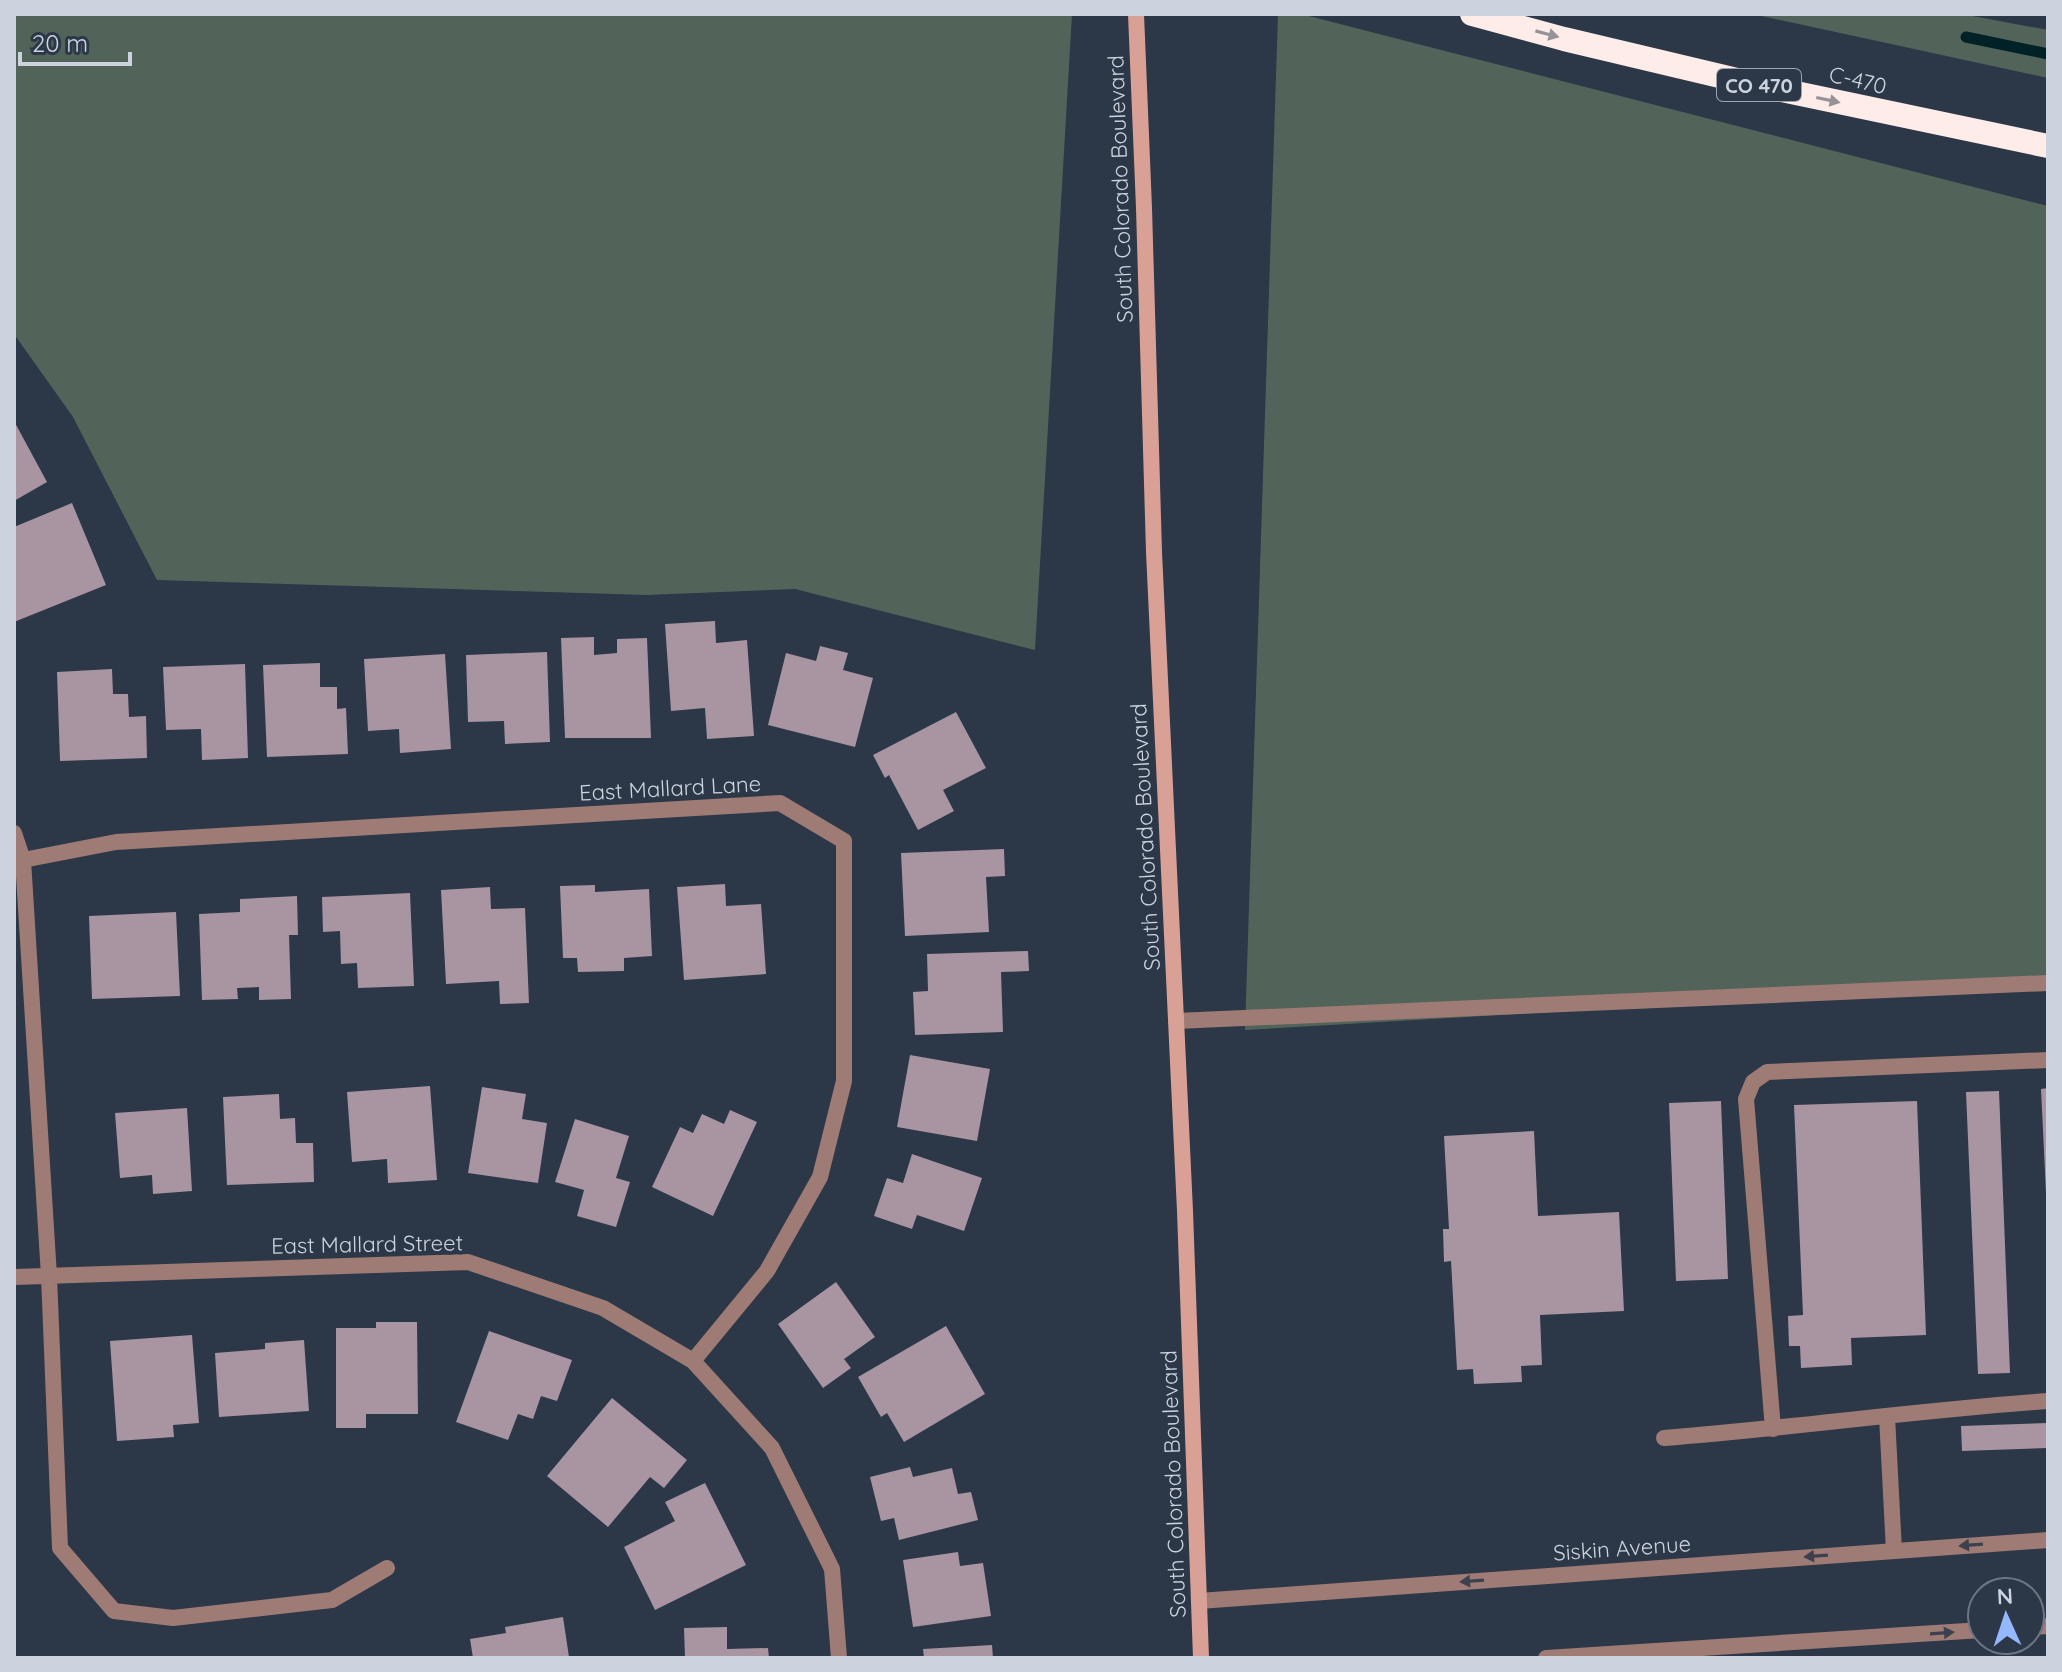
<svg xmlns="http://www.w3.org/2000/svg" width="2062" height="1672" viewBox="0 0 2062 1672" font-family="Quicksand,sans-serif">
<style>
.green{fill:#52645a}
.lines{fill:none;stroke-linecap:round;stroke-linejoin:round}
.stream{stroke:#002227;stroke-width:11}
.building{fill:#a994a2}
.service{stroke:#9e7b74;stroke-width:16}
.minor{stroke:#9e7b74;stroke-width:16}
.secondary{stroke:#d9a095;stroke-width:16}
.motorway{stroke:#feece8;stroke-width:24}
.oneway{fill:#959298}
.oneway2{fill:#3d414f}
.labels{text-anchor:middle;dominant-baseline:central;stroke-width:8;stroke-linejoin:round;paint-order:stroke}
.shield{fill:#2c3748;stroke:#9ca4b1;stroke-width:2}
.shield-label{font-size:20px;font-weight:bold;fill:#ccd3de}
.street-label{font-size:22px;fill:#ccd3de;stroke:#2c3748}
</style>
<rect width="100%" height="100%" fill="#2c3748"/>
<path class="green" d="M14,14h1058l-37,636 -240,-61 -148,6 -490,-15 -84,-163 -59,-83z
M1278,14h23l747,192v777l-803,47z
M1752,14h210l86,16v48z"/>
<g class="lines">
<path class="stream" d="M1966,37l82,17"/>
</g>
<path class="building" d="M14,421l33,61 -33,19z
M72,503l34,82 -92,37v-95z
M715,621l1,22 31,-3 7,96 -47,3 -2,-31 -34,3 -6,-87z
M594,637v18l23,-2v-14l30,-1 4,100h-86l-4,-100z
M820,646l28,7 -5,17 30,8 -18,69 -87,-22 18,-72 30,8z
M547,652l3,90 -45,2 -1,-23 -36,1 -2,-67z
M445,654l6,95 -51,4 -1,-24 -31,2 -4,-72z
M320,663v24h17v22l9,-1 2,46 -81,3 -4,-92z
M245,664l3,94 -46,2 -1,-31 -35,1 -3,-63z
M112,669l1,25h15l1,23 17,-1 1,42 -87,3 -3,-89z
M956,712l30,56 -43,22 11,21 -36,19 -29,-55 -4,3 -12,-23z
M1004,849l1,27 -19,1 3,55 -84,4 -4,-83z
M725,884l1,22 35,-2 5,70 -82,6 -7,-93z
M595,885v7l54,-3 3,67 -28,2v13l-46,1 -1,-14h-14l-3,-72z
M490,887l1,22 34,-1 4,95 -29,1 -1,-23 -53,3 -5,-94z
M410,893l4,93 -56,2 -1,-25 -16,1 -1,-33 -17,1 -1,-35z
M297,896l1,39h-9l2,64 -32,1v-13l-22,1 1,11 -36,1 -3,-86 41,-2v-13z
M176,912l4,84 -88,3 -3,-83z
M1028,951l1,20 -28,1 2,60 -88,3 -2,-43 15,-1 -1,-37z
M910,1055l80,14 -13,72 -80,-14z
M430,1086l7,94 -49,3 -1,-24 -35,3 -5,-70z
M482,1087l44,7 -4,25 25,4 -9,60 -70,-10z
M2048,1088v104l-2,1 -5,-104z
M1999,1091l11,282 -32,1 -12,-282z
M279,1094l1,25 15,-1 1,25h17l1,39 -87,3 -4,-88z
M1721,1101l7,178 -52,2 -7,-178z
M1917,1101l9,234 -75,3 1,27 -51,3 -1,-22h-11l-1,-30 15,-1 -9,-210z
M187,1108l5,83 -39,3 -1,-19 -32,3 -5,-65z
M730,1110l27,12 -44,94 -61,-29 28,-60 13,6 9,-19 22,10z
M575,1119l54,17 -13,42 14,4 -14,45 -39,-11 7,-26 -29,-8z
M1534,1131l4,85 81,-4 5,99 -84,4 2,50 -21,1 1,16 -48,2 -1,-15 -16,1 -6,-109 -7,1 -1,-33h6l-5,-93z
M912,1154l70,24 -18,53 -47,-16 -5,14 -38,-13 13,-38 16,5z
M836,1282l39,55 -31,22 7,9 -28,20 -45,-64z
M376,1322h41l1,92h-52v14h-30v-100h40z
M946,1326l39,68 -81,48 -17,-29 -6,4 -23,-40z
M489,1331l83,29 -15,41 -16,-5 -8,23 -15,-5 -10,26 -52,-18z
M192,1335l7,88 -26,2 1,12 -57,4 -7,-100z
M304,1340l5,71 -90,6 -4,-64 50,-4v-6z
M612,1398l75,62 -23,28 -14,-11 -42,50 -61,-51z
M2048,1423v25l-86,3 -1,-25z
M910,1467l3,10 39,-9 6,26 13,-2 7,28 -79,20 -5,-22 -13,3 -11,-44z
M705,1483l41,82 -91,45 -31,-63 51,-26 -10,-19z
M958,1552l2,14 23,-3 8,53 -78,11 -10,-67z
M563,1617l6,40 -96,1 -3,-19 36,-6 -1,-6z
M727,1627v22l41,-1 1,10h-84l-1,-30z
M992,1645l1,13h-69l-1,-9z"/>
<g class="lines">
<path class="service" d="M1176,1021l872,-38
M1887,1416l7,135
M1773,1429l-27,-330 7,-17 14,-10 281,-12
M1664,1438c128,-10 256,-28 384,-37"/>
<path class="minor" d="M14,833l9,27 26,416 11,272 54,63 59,7 159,-18 55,-32
M23,860l93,-18 664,-39 64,38v240l-24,96 -53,94 -74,90
M14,1277l454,-15 135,46 90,53 79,87 60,121 7,89
M1199,1601l849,-61
M2030,1627l18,-1
M1546,1658l436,-28"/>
<path class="secondary" d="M1136,14l8,194 10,344 31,659 16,447"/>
<path class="motorway" d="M1472,14l92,25 198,47 286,60"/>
</g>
<defs><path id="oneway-solid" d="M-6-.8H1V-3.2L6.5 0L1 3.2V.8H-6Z" transform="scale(2)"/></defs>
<g class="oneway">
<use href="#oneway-solid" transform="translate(1547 34) rotate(15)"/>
<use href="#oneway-solid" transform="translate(1828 100) rotate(12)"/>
</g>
<g class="oneway2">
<use href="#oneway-solid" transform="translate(1971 1545) rotate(176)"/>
<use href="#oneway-solid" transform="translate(1816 1556) rotate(176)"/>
<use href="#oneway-solid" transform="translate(1472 1581) rotate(176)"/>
<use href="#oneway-solid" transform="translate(1942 1633) rotate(-4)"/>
</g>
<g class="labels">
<rect class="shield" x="1717" y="69" width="84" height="32" rx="6"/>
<g class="shield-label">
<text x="1759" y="85">CO 470</text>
</g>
<g class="street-label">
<text transform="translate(1858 80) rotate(13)">C-470</text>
<text transform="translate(1120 189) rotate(-92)">South Colorado Boulevard</text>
<text transform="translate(670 788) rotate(-3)">East Mallard Lane</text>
<text transform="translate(1145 837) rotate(-93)">South Colorado Boulevard</text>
<text transform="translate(367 1244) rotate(-1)">East Mallard Street</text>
<text transform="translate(1173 1484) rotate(-92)">South Colorado Boulevard</text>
<text transform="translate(1622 1548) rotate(-4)">Siskin Avenue</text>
</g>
</g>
<rect width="2062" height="1672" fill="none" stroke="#ccd3de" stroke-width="32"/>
<g transform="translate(2006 1616) rotate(357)"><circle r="38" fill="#2c3748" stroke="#6c7584" stroke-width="2"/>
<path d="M0-6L14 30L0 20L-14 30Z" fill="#94b7fd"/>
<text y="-12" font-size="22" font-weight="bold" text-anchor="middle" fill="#ccd3de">N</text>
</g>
<path d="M20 52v12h110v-12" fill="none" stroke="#ccd3de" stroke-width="4"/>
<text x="32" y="52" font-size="24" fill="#ccd3de" stroke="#2c3748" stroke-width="6" paint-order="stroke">20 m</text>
</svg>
